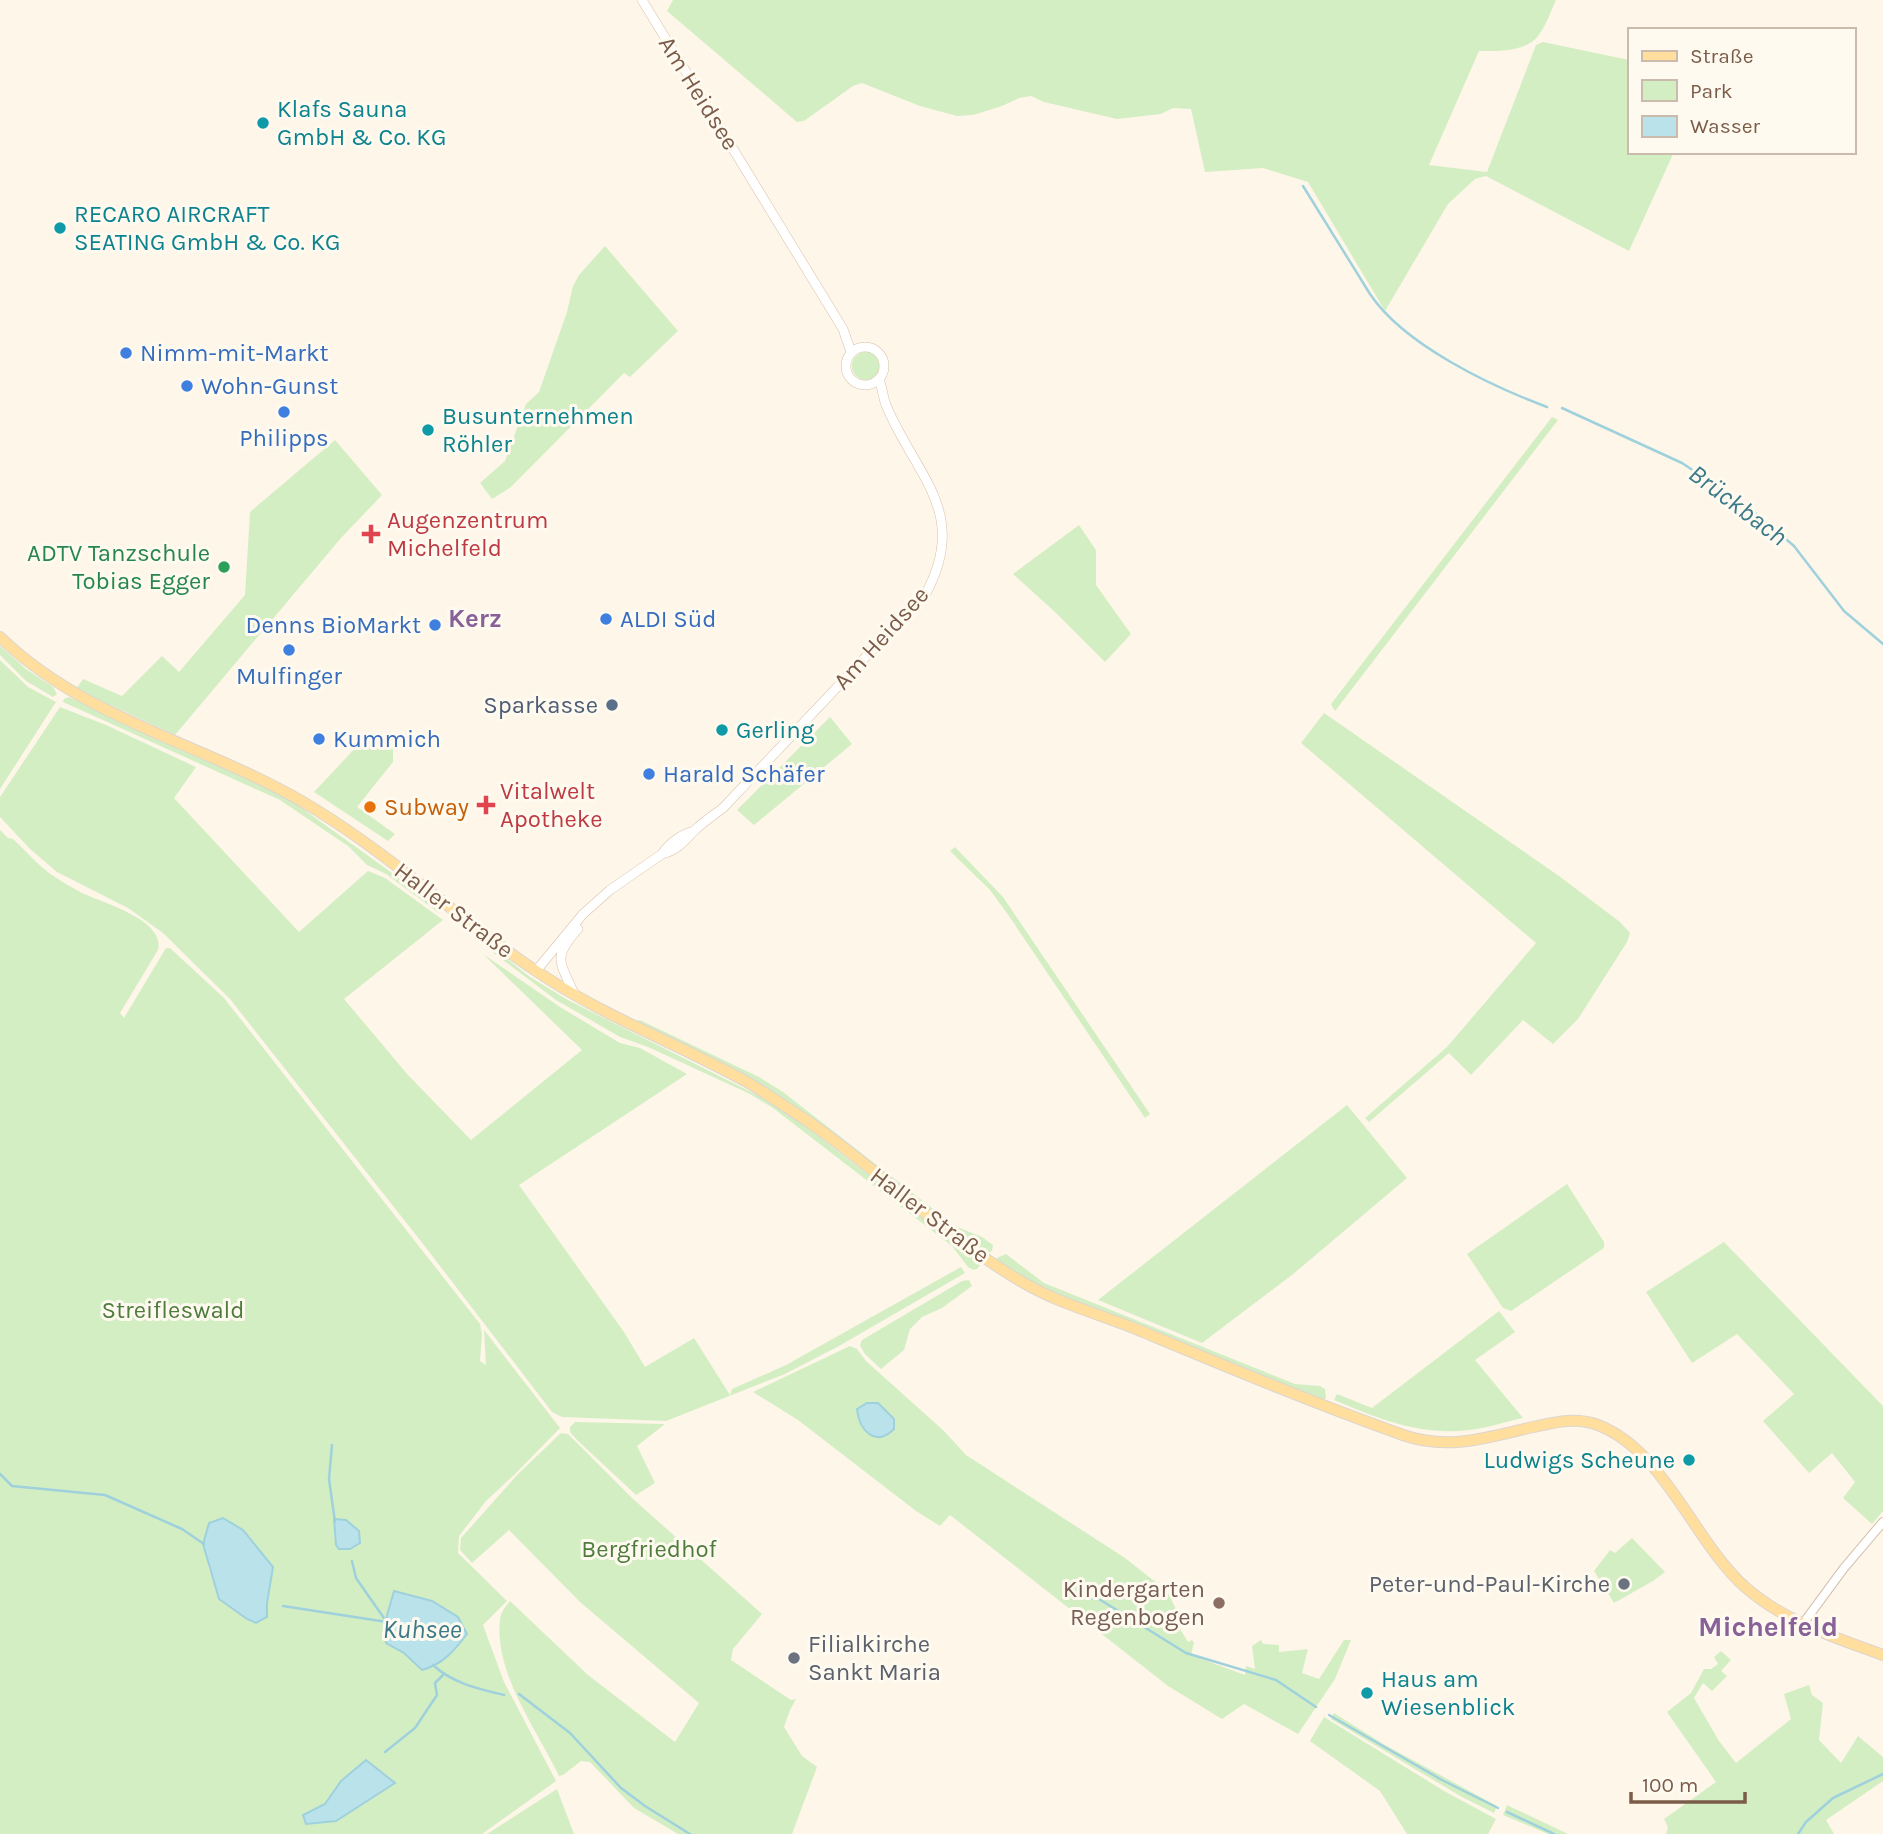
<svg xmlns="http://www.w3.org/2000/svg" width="1883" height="1834" viewBox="0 0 1883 1834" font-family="Karla,sans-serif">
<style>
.green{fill:#d4eec4;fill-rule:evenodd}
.water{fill:#bae2ea;stroke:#9fd1dd;stroke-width:2}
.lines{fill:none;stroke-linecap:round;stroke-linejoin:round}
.stream{stroke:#9fd1dd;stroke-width:2.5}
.tertiary-casing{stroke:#d4c0af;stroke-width:10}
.secondary-casing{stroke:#d8c1ab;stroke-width:10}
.primary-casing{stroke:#ddd5d0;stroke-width:12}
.tertiary{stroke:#fff;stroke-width:8}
.secondary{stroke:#fff;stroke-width:9}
.primary{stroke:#ffde9e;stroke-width:10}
.culture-dot{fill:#0f9aa8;stroke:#fffaf0;stroke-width:2.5}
.shop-dot{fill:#3f7fe0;stroke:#fffaf0;stroke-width:2.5}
.health-dot{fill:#e0444e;stroke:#fffaf0;stroke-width:2.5}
.leisure-dot{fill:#2e9e5b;stroke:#fffaf0;stroke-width:2.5}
.service-dot{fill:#5c6f8a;stroke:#fffaf0;stroke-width:2.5}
.food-dot{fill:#e8710a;stroke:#fffaf0;stroke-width:2.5}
.worship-dot{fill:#6b7280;stroke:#fffaf0;stroke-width:2.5}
.education-dot{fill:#8d6e63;stroke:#fffaf0;stroke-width:2.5}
.labels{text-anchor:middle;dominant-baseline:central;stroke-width:6;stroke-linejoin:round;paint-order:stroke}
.street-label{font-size:24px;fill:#7b5c49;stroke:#fffaf0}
.culture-label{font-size:24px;fill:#0d838f;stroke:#fffaf0;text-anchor:start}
.shop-label{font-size:24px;fill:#366cbe;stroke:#fffaf0;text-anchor:start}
.health-label{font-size:24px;fill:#be3a42;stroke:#fffaf0;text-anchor:start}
.leisure-label{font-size:24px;fill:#27864d;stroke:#fffaf0;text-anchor:end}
.service-label{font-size:24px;fill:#4e5e75;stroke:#fffaf0;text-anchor:end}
.food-label{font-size:24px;fill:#c56008;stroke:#fffaf0;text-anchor:start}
.park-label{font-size:24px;fill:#4d7c3d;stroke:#fffaf0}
.worship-label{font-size:24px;fill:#5b616d;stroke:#fffaf0;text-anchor:end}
.education-label{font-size:24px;fill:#785e54;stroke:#fffaf0;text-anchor:end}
.water-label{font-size:26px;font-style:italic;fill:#3d7a89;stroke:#fffaf0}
.neighbourhood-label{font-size:26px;font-weight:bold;fill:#876197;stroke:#fffaf0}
.quarter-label{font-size:28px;font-weight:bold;fill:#876197;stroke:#fffaf0}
</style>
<rect width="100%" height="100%" fill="#fef6e8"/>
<path class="green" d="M673,0h883c-5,11 -10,26 -18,36 -12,16 -42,15 -59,15l-50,114 58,7 49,-127 7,-3 86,18v92h45l-45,99 -143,-75 -11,3 -27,25 -63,107 -77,-129 -45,-14 -58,4 -14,-63 -18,-1 -12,6 -44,5 -73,-17 -13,-6 -12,2 -17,8 -29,9 -16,1 -37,-10 -58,-23 -9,3 -49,35 -7,1 -130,-111z
M605,246l73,85 -48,46 -6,-4 -113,114 -19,12 -12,-16 25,-22 21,-57 13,-12 28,-80 6,-26 6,-11z
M852 366a14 14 0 1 1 28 0a14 14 0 1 1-28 0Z
M1552,417l6,3 -223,291 -4,-7z
M335,440l47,55 -41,43 -166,197 -99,-46 7,-10 39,17 40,-40 17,16 66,-77 5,-83z
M1079,525l17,25v35l35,49 -26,28 -50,-50 -42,-38z
M0,646l26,23 27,18 4,7 -4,3 -27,-16 -26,-26z
M0,660l28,27 28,15 -56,87z
M69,697l216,99 157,113 -3,4 -53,-39 -19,-9 -19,-19 -68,-46 -217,-98 1,-3z
M60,707l46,18 90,42 -22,31 125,134 69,-61 17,7 58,42 -99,79 64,76 63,65 111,-90 -99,-96 77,53 60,36 20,5 47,26 -168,111 105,147 21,35 49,-29 36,57 2,-6 54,-24 175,-98 4,6 -126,73 -54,28 -119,47 -104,-4 -10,-5 -125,-163 -197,-250 -67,-66 -35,-25 -71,-36 -27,-23 -30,-32v-20z
M1324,713l235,163 61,46 10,11 -3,9 -49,77 -25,25 -30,-24 -52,55 -22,-22 -80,69 -4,-4 82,-71 89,-104 -235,-200z
M830,717l22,27 -98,81 -17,-15z
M383,738l3,4 7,2v18l-36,45 38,27 -7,7 -74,-49 46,-49z
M0,830l8,8 5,1c12,11 23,24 36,34 10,7 22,14 33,20 21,10 84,27 76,57l-38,63 4,5 42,-70h4l54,50 256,326 2,10 -2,27 6,4 -2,-35 76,98 -45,46 -29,27 -27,35 -1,17 49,48 -24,24 21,57 52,99 -74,53h-482zM208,1566l65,1 -6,36v14l-11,6 -9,-4 -28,-20zM394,1591l38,10 26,16 9,17c-13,17 -24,29 -45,36l-18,-17 -18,-10 -2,-17zM366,1761l29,22 -59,38 -33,-6 22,-11 16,-23z
M955,847l48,50 147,217 -5,4 -136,-202 -19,-26 -40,-39z
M491,951l15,7 24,19 38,23 213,107 201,156 -5,6 -4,1 -5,-3 -16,-21 -179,-138 -23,-14 -102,-47 -28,-10 -64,-37z
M640,1020l119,57 24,15 172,134 27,11 11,8 -1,6 -5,2 -7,-4 -202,-154 -143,-74z
M1347,1105l60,73 -115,97 -90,68 -104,-43z
M1567,1184l37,58v6l-93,63 -8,-3 -36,-54z
M1724,1242l159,164v105l-11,13 -29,-26 12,-16 -23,-29 -23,20 -46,-52 31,-27 -57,-60 -45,29 -46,-71z
M1006,1254l38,29 251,101 25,2 5,3 1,9 -4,3 -282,-115 -42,-22 -1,-6z
M969,1280l3,6 -30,22 -20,9 -12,12 -6,21 -23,19 -17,-16 -4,-8 2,-5 100,-59z
M1499,1311l16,21 -40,28 48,58c-18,4 -36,10 -53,12 -50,6 -91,-11 -136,-30l3,-6 35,14z
M850,1346l7,3 9,12 78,70 22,24 159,103 42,33 17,34 -4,4 8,13 4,-2 2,3 -3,12 54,20 1,-9 9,3 -3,-23 9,-6 2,4 16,1v7l29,-3 -6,24 17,6 25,-39h7l-16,39 -37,55 -54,-30 -22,15 -54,-33 -218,-171 -10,11 -24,-15 -118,-91 -45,-28z
M575,1422l90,2 -28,22 18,37 -19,12 -59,-55 -7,-8v-5z
M561,1433l7,1 64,64 130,116 -29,35 -2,11 60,40 5,-1 -6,11 -6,17 18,29 15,11 -25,67h-114l-44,-26 -44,-46 -9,-1 -18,14 -4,1c-22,-46 -65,-103 -59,-156 0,-7 6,-14 10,-19l78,74 87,67 24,-39 -119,-101 -71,-72 -37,33 -12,-13 1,-12 56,-63z
M1632,1538l33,34 -12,9 -39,22 -20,-32 16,-21 5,3z
M1721,1651l10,9 -10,11 6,5 -15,15 -9,-8 -9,15 25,43 17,22 55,-44 -7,-25 25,-9 3,10 11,8 -4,37 22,23 17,-27 25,21v24l-57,39 8,14h-168l2,-7 -4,-8 52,-37 -49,-70 24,-19 13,-24h7l7,-5 -4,-7z
M1334,1713l51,32 112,61 -3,7 -32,-16 -131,-78z
M1324,1717l120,74 52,28 -8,15h-81l-27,-43 -70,-50z
M557,1789l17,45h-87z
M1507,1805l61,29h-20l-45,-19z"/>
<path class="water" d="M867,1403h11l16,16v10c-19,19 -35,1 -37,-20z
M223,1518l20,12 30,37 -6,36v14l-11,6 -9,-4 -28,-20 -16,-55 6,-21z
M334,1519l12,1 13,11 1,12 -10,6h-11l-3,-4z
M394,1591l38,10 26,16 9,17c-13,17 -24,30 -45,36l-18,-17 -18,-10 -2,-17z
M366,1760l29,23 -59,38 -30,3 -3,-9 22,-11 16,-23z"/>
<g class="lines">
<path class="stream" d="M1303,186l67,108c34,51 121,92 177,113
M1562,408l120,55 66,44 46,39 50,65 39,33
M332,1445l-3,34 6,43
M0,1474l12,12 93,9 77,34 22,15
M352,1561l4,17 30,43
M1074,1596l25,3 87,54 90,27 40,27
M283,1606l104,16
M433,1665c19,18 46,24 71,30
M519,1694l51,39 51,55 24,18 45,28
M1329,1715l113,65 56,28
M385,1752l30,-24 22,-33 -2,-12 8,-8
M1507,1812l47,22
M1798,1834l8,-12 27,-24 50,-24"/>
<g class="tertiary-casing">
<path id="tertiary" d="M1802,1625l42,-57 39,-46"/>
</g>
<g class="secondary-casing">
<path id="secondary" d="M642,0l201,329 8,23
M846 366a19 19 0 1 1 38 0a19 19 0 1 1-38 0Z
M662,854c8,-12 18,-19 32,-23
M536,971l47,-57 27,-24 52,-36c16,-4 22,-13 33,-24 8,-8 19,-15 28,-22l203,-215c44,-81 -11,-118 -40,-188 -3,-8 -4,-18 -7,-26
M574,994c-13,-32 -23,-35 4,-65"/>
</g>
<g class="primary-casing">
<path id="primary" d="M0,637c90,87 215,109 318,174 82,51 152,118 232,169 63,40 132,66 197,102 19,11 37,24 56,36 76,51 141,119 221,165 34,20 75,31 112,46 89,37 177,74 267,106 45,16 86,2 130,-8 23,-5 43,-10 65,-2 67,26 96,117 147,162 40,35 89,50 138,68"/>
</g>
<use href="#tertiary" class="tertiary"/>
<use href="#secondary" class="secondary"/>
<use href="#primary" class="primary"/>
</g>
<g class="culture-dot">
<circle cx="263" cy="123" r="7"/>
<circle cx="60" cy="228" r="7"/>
<circle cx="428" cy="430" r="7"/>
<circle cx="722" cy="730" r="7"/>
<circle cx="1689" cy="1460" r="7"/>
<circle cx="1367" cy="1693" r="7"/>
</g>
<g class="shop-dot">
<circle cx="126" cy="353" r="7"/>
<circle cx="187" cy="386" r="7"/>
<circle cx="284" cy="412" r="7"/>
<circle cx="606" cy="619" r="7"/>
<circle cx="435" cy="625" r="7"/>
<circle cx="289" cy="650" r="7"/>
<circle cx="319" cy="739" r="7"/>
<circle cx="649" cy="774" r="7"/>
</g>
<g class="health-dot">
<path d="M367.5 523.5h7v7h7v7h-7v7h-7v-7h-7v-7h7z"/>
<path d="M482.5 794.5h7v7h7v7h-7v7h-7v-7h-7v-7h7z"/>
</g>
<circle class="leisure-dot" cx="224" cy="567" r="7"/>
<circle class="service-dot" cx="612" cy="705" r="7"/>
<circle class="food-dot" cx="370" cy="807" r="7"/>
<g class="worship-dot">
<circle cx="1624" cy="1584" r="7"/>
<circle cx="794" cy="1658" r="7"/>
</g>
<circle class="education-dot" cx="1219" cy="1603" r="7"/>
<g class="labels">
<g class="street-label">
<text transform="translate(699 93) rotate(58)">Am Heidsee</text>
<text transform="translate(881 638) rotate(-48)">Am Heidsee</text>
<text transform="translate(454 910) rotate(37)">Haller Straße</text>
<text transform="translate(930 1215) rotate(37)">Haller Straße</text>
</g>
<g class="culture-label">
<text x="277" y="109">Klafs Sauna<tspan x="277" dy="28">GmbH &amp; Co. KG</tspan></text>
<text x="74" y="214">RECARO AIRCRAFT<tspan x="74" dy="28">SEATING GmbH &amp; Co. KG</tspan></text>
<text x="442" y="416">Busunternehmen<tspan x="442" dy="28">Röhler</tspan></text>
<text x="736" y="730">Gerling</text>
<text x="1675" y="1460" text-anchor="end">Ludwigs Scheune</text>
<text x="1381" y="1679">Haus am<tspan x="1381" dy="28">Wiesenblick</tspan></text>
</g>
<g class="shop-label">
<text x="140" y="353">Nimm-mit-Markt</text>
<text x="201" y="386">Wohn-Gunst</text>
<text x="284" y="438" text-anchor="middle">Philipps</text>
<text x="620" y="619">ALDI Süd</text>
<text x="421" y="625" text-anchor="end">Denns BioMarkt</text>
<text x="289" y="676" text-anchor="middle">Mulfinger</text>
<text x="333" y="739">Kummich</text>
<text x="663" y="774">Harald Schäfer</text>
</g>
<g class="health-label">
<text x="387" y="520">Augenzentrum<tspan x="387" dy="28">Michelfeld</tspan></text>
<text x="500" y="791">Vitalwelt<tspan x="500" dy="28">Apotheke</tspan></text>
</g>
<g class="leisure-label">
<text x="210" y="553">ADTV Tanzschule<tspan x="210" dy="28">Tobias Egger</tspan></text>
</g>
<g class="service-label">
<text x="598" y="705">Sparkasse</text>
</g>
<g class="food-label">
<text x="384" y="807">Subway</text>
</g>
<g class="park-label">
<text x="173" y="1310">Streifleswald</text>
<text x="649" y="1549">Bergfriedhof</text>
</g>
<g class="worship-label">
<text x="1610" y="1584">Peter-und-Paul-Kirche</text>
<text x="808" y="1644" text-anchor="start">Filialkirche<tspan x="808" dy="28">Sankt Maria</tspan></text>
</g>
<g class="education-label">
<text x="1205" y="1589">Kindergarten<tspan x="1205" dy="28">Regenbogen</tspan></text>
</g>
<g class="water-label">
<text transform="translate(1738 505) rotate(37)">Brückbach</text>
<text x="422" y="1629">Kuhsee</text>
</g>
<g class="neighbourhood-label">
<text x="475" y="618">Kerz</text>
</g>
<g class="quarter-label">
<text x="1768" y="1626">Michelfeld</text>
</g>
</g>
<rect x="1628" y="28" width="228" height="126" fill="#fffaf0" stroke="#cabbad" stroke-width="2"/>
<rect x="1642" y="51" width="35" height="10" fill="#ffde9e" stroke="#cabbad" stroke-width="2"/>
<text x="1690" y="63" font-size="21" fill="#7b5c49">Straße</text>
<rect x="1642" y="80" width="35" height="21" fill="#d4eec4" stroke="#cabbad" stroke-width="2"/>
<text x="1690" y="98" font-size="21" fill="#7b5c49">Park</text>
<rect x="1642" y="116" width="35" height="21" fill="#bae2ea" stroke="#cabbad" stroke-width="2"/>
<text x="1690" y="133" font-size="21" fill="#7b5c49">Wasser</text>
<path d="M1631 1792v10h114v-10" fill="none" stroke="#7b5c49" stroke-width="3.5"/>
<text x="1642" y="1792" font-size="21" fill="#7b5c49" stroke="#fffaf0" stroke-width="5" paint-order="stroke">100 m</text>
</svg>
